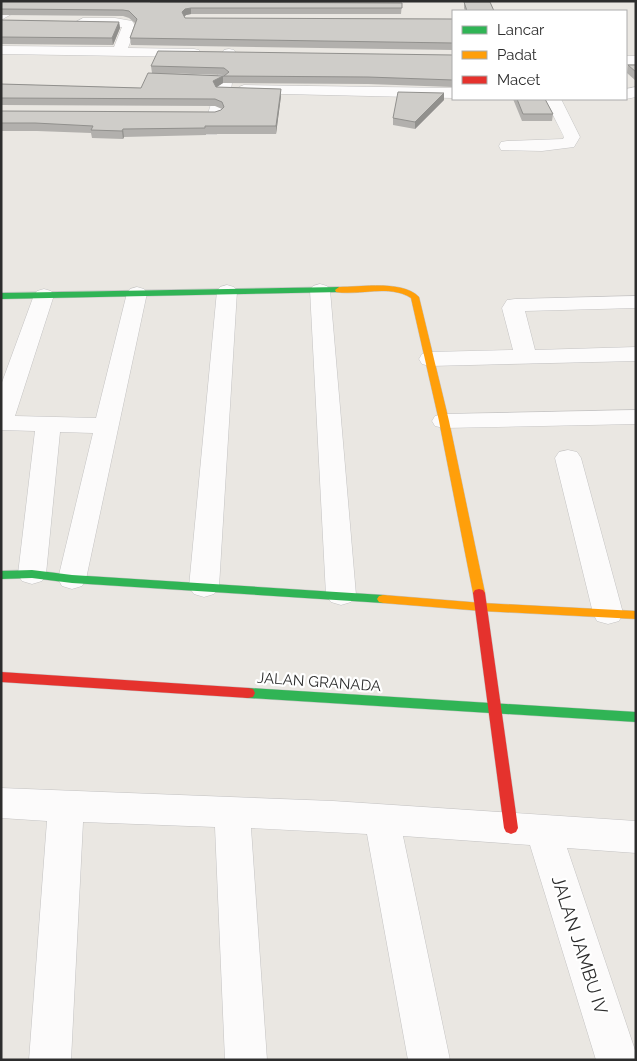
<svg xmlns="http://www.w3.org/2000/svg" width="637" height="1061" viewBox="0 0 637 1061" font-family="Raleway,sans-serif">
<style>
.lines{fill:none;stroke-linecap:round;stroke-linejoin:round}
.street-casing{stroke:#c4c3c3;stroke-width:1}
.fast-casing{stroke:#c4c3c3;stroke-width:1}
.slow-casing{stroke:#c4c3c3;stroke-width:1}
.jam-casing{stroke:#c4c3c3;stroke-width:1}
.street{fill:#fcfbfb;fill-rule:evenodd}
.fast{fill:#30b455;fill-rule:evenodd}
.slow{fill:#ff9f0a;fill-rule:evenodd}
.jam{fill:#e5322d;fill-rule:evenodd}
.wall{fill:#b2b0ad;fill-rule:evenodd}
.shaded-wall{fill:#91908d}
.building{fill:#cfcdc9;stroke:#91908d}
.labels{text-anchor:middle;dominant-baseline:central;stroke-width:4.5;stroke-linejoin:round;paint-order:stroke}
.street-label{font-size:15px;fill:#2d2d2d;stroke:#fff}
.near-street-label{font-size:18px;fill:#2d2d2d;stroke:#fff}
</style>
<rect width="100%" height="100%" fill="#eae7e2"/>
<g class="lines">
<g class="street-casing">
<path id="street" d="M19,1h16l-34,19v-9z
M83,18h32l17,3 4,6 -8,21 66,1 5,1 2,3 -2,3 -5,1 -193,-3v-8l113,1 8,-20 -44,-2 -2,-3z
M229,49l5,1 2,3 -5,37 -12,41 -2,3h-12l-2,-3 12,-41 7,-37 2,-3z
M626,56h10v8h-10z
M244,85l209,3v10l-214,-5 -3,-3 3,-3z
M636,87v10l-10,2v-10z
M545,99h16l19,38 -6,10 -32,4 -41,-1 -2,-4 2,-4 6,-1 56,-2 1,-2z
M320,284l7,2 3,4 26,305 -5,7 -10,3 -10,-3 -5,-7 -16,-305 3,-4z
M227,285l7,2 3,4 -18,296 -5,7 -10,3 -10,-3 -5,-7 28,-296 3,-4z
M137,287l7,2 3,4 -61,286 -4,7 -10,3 -10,-3 -4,-7 35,-146 -33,-1 -14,142 -4,7 -10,3 -10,-3 -4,-7 17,-143 -34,-1v-45l33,-90 3,-4 7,-2 7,2 3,4 -39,121 81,2 31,-125 3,-4z
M636,296v12l-111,3 10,39 101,-3v14l-206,5 -8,-2 -3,-5 3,-5 8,-2 83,-2 -11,-42 5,-8 8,-1z
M636,410v14l-192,4 -9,-2 -3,-5 3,-5 9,-2z
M568,450l9,2 4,6 42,155 -4,8 -11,3 -11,-3 -4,-8 -38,-155 4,-6z
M1,788l332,13 303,20v32l-69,-5 69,205v7h-40l-66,-215 -127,-9 47,224h-42l-41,-226 -116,-6 16,232h-42l-10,-233 -132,-5 -12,238h-42l18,-239 -46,-3z"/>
</g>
<g class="fast-casing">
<path id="fast" d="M339,287l4,3 -1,2 -341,7v-6z
M32,570l40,5 311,20 4,1 2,3 -2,3 -4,1 -311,-20 -40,-5 -31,1v-8z
M248,688l388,24v10l-388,-24 -5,-1 -2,-4 2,-4z"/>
</g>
<g class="slow-casing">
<path id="slow" d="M339,287c22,0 64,-7 80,10l30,124 36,172 -2,3h-8l-2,-3 -34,-172 -28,-123c-22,-14 -51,-2 -75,-6l-1,-2z
M383,595l99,8 154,8v8l-154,-8 -99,-8 -4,-1 -2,-3 2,-3z"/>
</g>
<g class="jam-casing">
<path id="jam" d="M479,589l4,1 2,3 33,235 -2,4 -5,2 -5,-2 -2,-4 -31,-235 2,-3z
M1,672l247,16 5,1 2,4 -2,4 -5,1 -247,-16z"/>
</g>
<use href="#street" class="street"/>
<use href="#fast" class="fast"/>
<use href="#slow" class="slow"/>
<use href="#jam" class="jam"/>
</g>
<path class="wall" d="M1,1h151v1l250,1 -1,11h-210l-5,1 -2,2 1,1 268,1v32v-1l-322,-5 -1,-7 5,-15 -6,-5 -6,-2 -122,-1z
M464,2l30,9h-29l-1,-3z
M1,20l118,2 1,6 -7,17 -112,-1z
M453,55v32l-85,-3 -145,-1 -7,4 65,2v7l-5,38h-70v1l-82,2 -1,2 -31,-1 -1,-5 -54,-2h-36v-20l214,1 6,-2 1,-1 -7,-3 -214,-1v-21l140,4 11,-15 -1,-7zM161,73l63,2v1z
M628,65h8v16l-9,-8z
M513,99h32l8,15 -1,7h-30z
M444,100l-29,29 -22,-4v-7z"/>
<path class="shaded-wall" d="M191,8v6l-5,1 -4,4v-7l3,-3z
M119,22l1,6 -7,17 -1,-7z
M223,76v7l-9,6 -1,-8z
M281,89v7l-5,38v-8z
M444,93v7l-29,29v-7z
M123,129l1,8 -1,2 -1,-8z"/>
<path class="building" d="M1,1h150l-1,1 252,1v5h-211l-6,1 -3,3 3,6 268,1v24l-323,-5 7,-19 -8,-8 -6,-1 -122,-1z
M464,2h26l4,9h-27z
M1,20l118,2 -7,16 -111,-1z
M158,51l295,4v25l-85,-3 -145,-1 -10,5 3,6 65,2 -5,37h-71v2l-82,1 -1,2 -31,-1 2,-4 -58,-3h-34v-12l214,1 6,-2 3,-3 -2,-5 -7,-3 -214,-1v-14l140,4 7,-15 76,3 5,-4 -5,-4 -73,-2z
M628,65h8v7z
M398,92l46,1 -29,29 -22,-4z
M517,99h28l8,15h-30z"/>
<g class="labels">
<g class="street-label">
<text transform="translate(319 682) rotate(4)">JALAN GRANADA</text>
</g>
<g class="near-street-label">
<text transform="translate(580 945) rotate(72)">JALAN JAMBU IV</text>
</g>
</g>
<rect width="637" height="1061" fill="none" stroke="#2d2d2d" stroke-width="5"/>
<rect x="452" y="10" width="175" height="90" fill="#ffffff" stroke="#ababab"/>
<rect x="462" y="26" width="25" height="8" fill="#30b455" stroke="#ababab"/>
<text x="497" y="35" font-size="15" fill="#2d2d2d">Lancar</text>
<rect x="462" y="51" width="25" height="8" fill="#ff9f0a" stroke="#ababab"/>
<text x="497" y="60" font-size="15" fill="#2d2d2d">Padat</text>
<rect x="462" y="76" width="25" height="8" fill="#e5322d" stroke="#ababab"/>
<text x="497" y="85" font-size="15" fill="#2d2d2d">Macet</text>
</svg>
